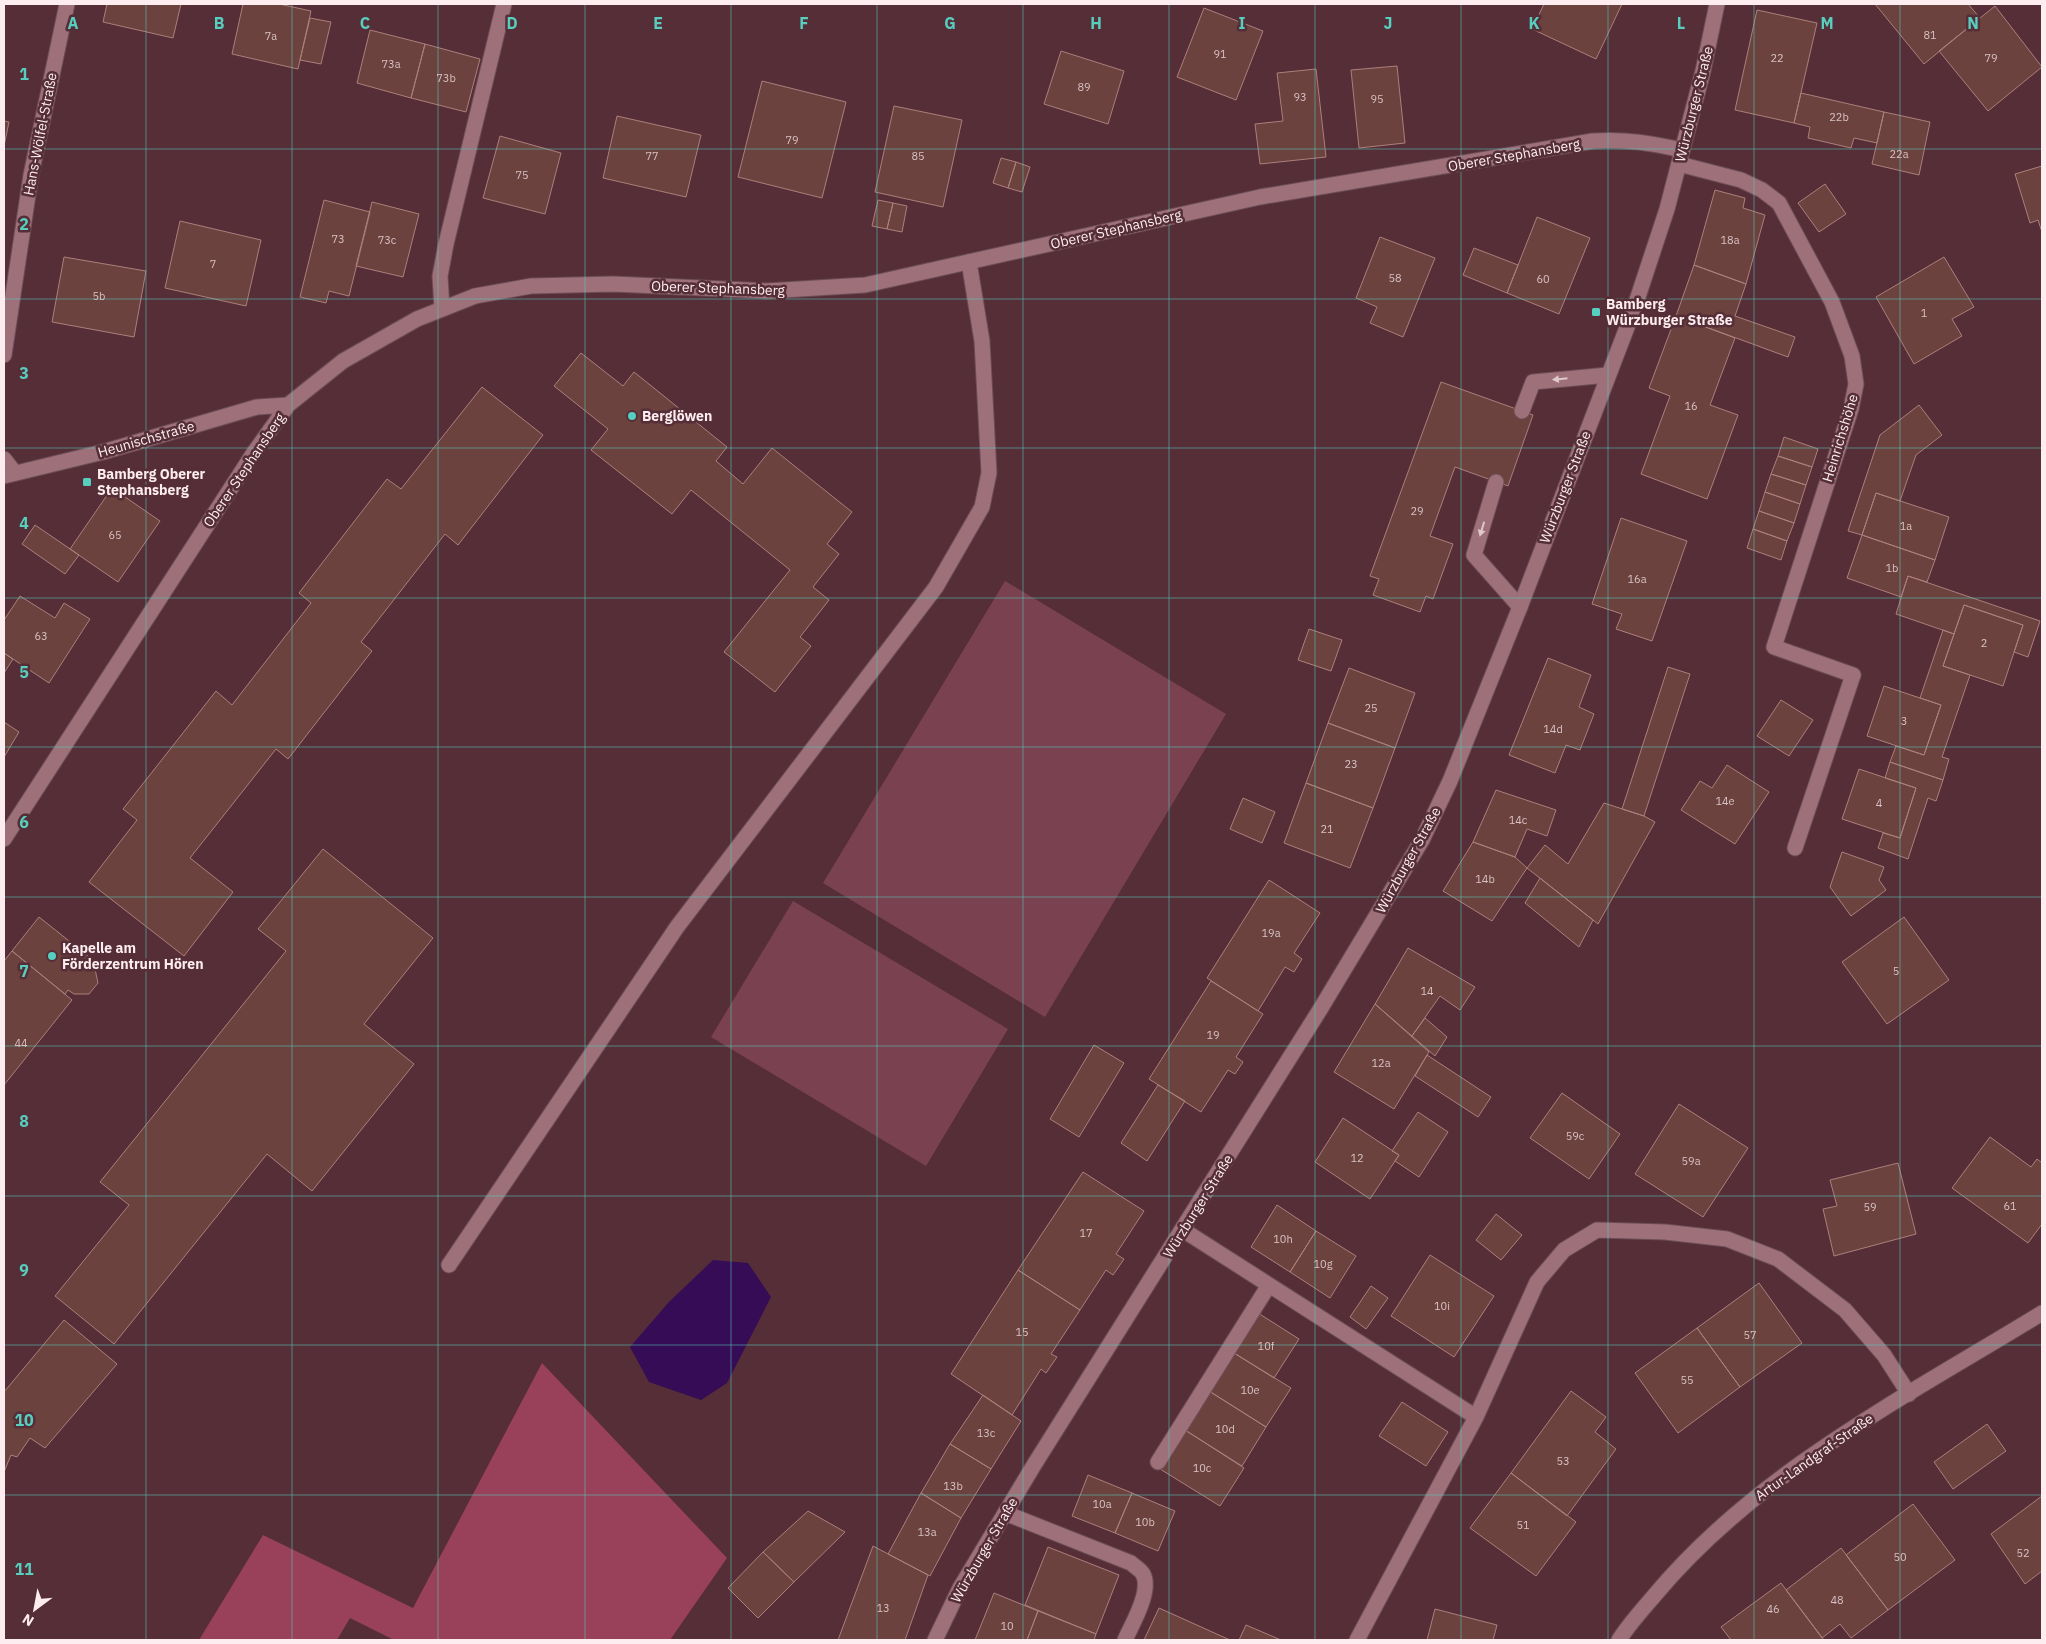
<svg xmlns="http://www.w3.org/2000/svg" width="2046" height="1644" viewBox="0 0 2046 1644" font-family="'IBM Plex Sans',sans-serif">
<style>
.green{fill:#7a4250}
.forest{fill:#99405a}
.water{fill:#350c55}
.building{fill:#6c423f;stroke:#ad7f7b}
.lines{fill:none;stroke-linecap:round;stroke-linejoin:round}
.service-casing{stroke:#6c4d55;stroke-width:17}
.minor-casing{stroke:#6c4d55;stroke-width:17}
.tertiary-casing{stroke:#6c4d55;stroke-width:17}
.service{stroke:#9d707a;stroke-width:15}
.minor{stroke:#9d707a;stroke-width:15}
.tertiary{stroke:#9d707a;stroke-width:15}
.oneway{fill:#e0c8cd}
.grid{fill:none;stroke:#58cebf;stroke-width:1;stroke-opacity:0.55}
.poi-dot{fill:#58cebf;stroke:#552e38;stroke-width:2}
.labels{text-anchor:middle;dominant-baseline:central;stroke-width:5;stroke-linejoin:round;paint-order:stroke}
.number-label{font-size:11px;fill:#d9c2c4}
.street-label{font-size:14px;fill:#fdedf0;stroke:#552e38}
.poi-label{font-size:14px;font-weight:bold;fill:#fdedf0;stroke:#552e38;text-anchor:start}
.grid-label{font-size:16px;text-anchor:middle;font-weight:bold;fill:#58cebf;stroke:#552e38;stroke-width:5;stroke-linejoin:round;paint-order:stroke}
</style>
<rect width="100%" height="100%" fill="#552e38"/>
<path class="green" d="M1005,581l221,133 -181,303 -222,-134z
M793,901l215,128 -82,137 -215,-129z"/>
<path class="forest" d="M542,1363l185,195 -57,82h-276l-44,-22 -13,22h-138l64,-105 150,73z"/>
<path class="water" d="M713,1260l35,3 23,34 -44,86 -26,17 -52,-18 -19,-35 39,-45z"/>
<path class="building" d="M107,4h74l-8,34 -70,-16z
M243,4h36l32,7 -13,58 -66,-15z
M1544,4h78l-26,55 -64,-30z
M1875,4h93l12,14 -56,46z
M1995,6l47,61 -54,44 -49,-60z
M1204,8l59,23 -27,69 -59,-23z
M1757,10l60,13 -23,100 -59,-13z
M310,18l21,4 -10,42 -21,-4z
M370,30l55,14 -14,54 -54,-15z
M425,44l55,15 -14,53 -55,-14z
M1061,51l63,20 -16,53 -64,-20z
M1397,66l8,77 -46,5 -8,-78z
M1316,69l10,88 -66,7 -5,-40 28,-3 -6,-48z
M762,81l84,21 -24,96 -84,-21z
M1801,93l83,19 -7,31 -23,-5 -3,10 -43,-10 2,-11 -16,-4z
M894,106l68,14 -19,87 -68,-15z
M1884,112l46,10 -11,53 -47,-11z
M617,116l84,19 -15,62 -83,-19z
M4,121l5,1 -5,24z
M500,136l61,17 -16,61 -62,-16z
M1001,158l15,4 -8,26 -15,-5z
M1016,162l14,5 -8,25 -14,-4z
M2042,166v66l-4,-12 -8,3 -15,-49z
M1825,184l21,30 -27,18 -21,-29z
M1715,190l30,8 -2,10 22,7 -19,69 -52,-19z
M324,200l46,12 -21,84 -20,-5 -3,12 -26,-6z
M878,200l15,3 -6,26 -15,-3z
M372,202l47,12 -16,63 -47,-11z
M893,203l14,3 -5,26 -15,-3z
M1537,217l53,21 -31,76 -52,-21z
M180,221l81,19 -15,66 -81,-18z
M1380,237l55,21 -32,79 -33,-14 7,-16 -21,-9z
M1474,248l44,17 -11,28 -44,-18z
M64,257l82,14 -12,66 -82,-15z
M1944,257l30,50 -22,12 10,17 -48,28 -38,-67z
M1694,265l52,19 -11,32 60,21 -7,20 -112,-41z
M1676,316l59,22 -25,67 28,10 -31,84 -66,-25 29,-78 -21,-8z
M581,353l42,33 11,-14 93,75 -11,14 27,23 29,-36 80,64 -25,32 12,10 -26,33 16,13 -29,37 11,9 -36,46 -51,-40 66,-82 -99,-80 -19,24 -81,-64 17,-21 -54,-43z
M1441,382l92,33 -25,71 -53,-19 -25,69 23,8 -20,55 -7,-3 -6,16 -47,-17 6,-16 -9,-3z
M482,387l61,48 -85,110 -13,-11 -84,108 11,9 -84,108 -12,-10 -86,109 43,34 -49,64 -95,-74 48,-62 -14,-11 93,-118 16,14 79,-102 -12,-10 88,-114 14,10z
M1919,405l23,30 -26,20 -16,46 -24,-8 -14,42 -14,-4 32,-96z
M1784,437l34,12 -6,18 -34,-11z
M1778,456l34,11 -6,18 -35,-11z
M1771,474l35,11 -6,19 -35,-12z
M112,488l48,33 -42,61 -48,-33z
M1765,492l35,12 -6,19 -35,-12z
M1876,493l73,24 -14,43 -73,-25z
M1759,511l35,12 -7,18 -34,-12z
M1621,518l66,23 -35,100 -36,-12 6,-15 -30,-10z
M35,525l44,30 -14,19 -43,-30z
M1753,529l34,12 -6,19 -34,-12z
M1862,535l73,25 -8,22 -19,-6 -7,21 -54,-19z
M1908,576l132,45 -12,36 -14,-5 9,-27 -59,-20 -10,29 -58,-20z
M20,596l35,22 9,-15 26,16 -41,64 -45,-30v-33z
M1964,605l59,20 -20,61 -60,-20z
M1309,629l33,11 -11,31 -33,-11z
M1943,630l11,4 -11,32 27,9 -28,82 7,2 -6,21 -53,-18 6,-16 28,9 17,-50 -21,-7z
M4,653l9,6 -9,14z
M1548,658l43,17 -12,32 15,7 -14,36 -14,-5 -11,28 -46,-18z
M1668,667l22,7 -46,142 -22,-7z
M1349,668l66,25 -20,55 -67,-25z
M1884,686l57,19 -17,50 -57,-19z
M1781,700l32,20 -24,36 -32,-20z
M4,722l15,10 -15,25z
M1328,723l67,25 -22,60 -67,-25z
M1890,762l53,18 -7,21 -8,-3 -20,61 -30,-11 5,-15 17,5 16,-50 -31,-10z
M1727,765l42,27 -34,52 -54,-34 19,-29 12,7z
M1859,769l57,19 -16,50 -58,-19z
M1306,783l67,25 -23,60 -66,-25z
M1496,790l60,20 -9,26 -20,-7 -12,28 -42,-15z
M1243,798l32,14 -13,31 -32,-14z
M1604,803l40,13 11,6 -57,102 -71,-56 18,-23 23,19z
M1473,842l42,15 12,11 -35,53 -49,-30z
M323,849l110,89 -69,86 50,40 -102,127 -45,-37 -153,190 -59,-48 74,-91 -29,-23 186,-231 -28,-22z
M1842,852l42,15 -5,13 7,10 -35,26 -21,-29z
M1540,878l53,42 -14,27 -54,-44z
M1269,880l51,33 -26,40 8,6 -8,13 -9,-5 -27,44 -51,-33z
M39,917l54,43 -3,4 5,5 3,14 -9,11h-15l-6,-4 -3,4 -53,-43z
M1904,917l45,63 -62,44 -45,-62z
M1408,948l67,39 -15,23 -20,-14 -28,40 -37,-32z
M12,951l60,49 -68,85v-124z
M1211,981l52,33 -27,43 7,5 -8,12 -7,-4 -27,42 -52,-33z
M1375,1004l54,48 -35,57 -60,-37z
M1425,1018l22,19 -12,19 -23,-20z
M1094,1045l30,18 -45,74 -29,-18z
M1427,1055l64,42 -13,20 -63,-41z
M1158,1085l27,16 -38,60 -26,-18z
M1562,1093l58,41 -31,45 -59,-41z
M1679,1104l69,44 -45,69 -68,-43z
M1418,1112l30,20 -29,45 -24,-16 4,-6 -7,-4z
M1343,1118l56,37 -29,44 -55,-37z
M1990,1137l41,30 6,-8 5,4v61l-14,19 -76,-55z
M1898,1163l18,71 -82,22 -11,-47 14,-3 -7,-26z
M1083,1172l61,39 -28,43 8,5 -11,16 -7,-5 -26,40 -62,-40z
M1277,1205l39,26 -26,41 -39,-25z
M1496,1214l26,21 -21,25 -25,-20z
M1316,1231l40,25 -26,42 -40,-26z
M1430,1255l64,41 -40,61 -63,-41z
M1018,1270l62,40 -29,44 6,3 -11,16 -5,-4 -29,46 -61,-41z
M1759,1283l43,60 -62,44 -43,-59z
M1371,1286l17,12 -22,31 -16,-12z
M1258,1313l41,26 -25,39 -40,-25z
M64,1320l53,44 -72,84 -15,-10 -13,19 -6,-2 -7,17v-80z
M1697,1328l43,59 -62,46 -43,-60z
M1234,1353l57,35 -25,39 -57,-36z
M1209,1391l57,36 -24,39 -57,-36z
M1571,1391l35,26 -11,15 21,17 -49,67 -56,-43z
M983,1395l38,26 -30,48 -41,-25z
M1402,1402l46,30 -22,34 -47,-30z
M1987,1424l19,27 -53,38 -19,-27z
M1185,1430l59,38 -24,38 -60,-37z
M950,1444l41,25 -30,49 -40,-25z
M1511,1473l65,49 -40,54 -66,-48z
M1088,1475l44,18 -17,40 -43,-17z
M921,1493l40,25 -31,58 -42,-22z
M1132,1493l43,18 -17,40 -43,-18z
M2042,1496v75l-17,13 -34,-50z
M1913,1504l42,56 -67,50 -42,-55z
M808,1511l37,21 -51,50 -31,-30z
M873,1546l55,29 -23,65h-67z
M1048,1547l71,28 -23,59 -71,-29z
M1841,1548l47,62 -37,28 -11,-14 -18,14 -36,-48z
M763,1552l31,30 -36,36 -30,-30z
M1781,1583l43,57h-93l-10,-13z
M994,1593l44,18 -11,29h-52z
M1159,1608l71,32h-86z
M1435,1609l62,16 -4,15h-66z
M1038,1611l58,23 -2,6h-67z
M1246,1625l35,15h-42z"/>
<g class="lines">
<g class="service-casing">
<path id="service" d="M442,309l-2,-33 6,-32 58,-240
M4,355l27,-180 36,-171
M1522,411l11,-29 75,-7
M4,459l11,14
M1496,482l-22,73 46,52
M1795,848l58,-173
M1183,1230l293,187
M449,1265l228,-338 259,-340 46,-80 7,-34 -7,-132 -13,-79
M1158,1462l111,-177
M1005,1513l126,50c3,3 10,7 12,11 9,17 -11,50 -18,66
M1357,1640l119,-223 61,-135 27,-32 33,-20 68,2 62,7 51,20 67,51 39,45 25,39"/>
</g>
<g class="minor-casing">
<path id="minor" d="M1679,164l62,16 21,10 17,13 53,99 20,54 4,28 -5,25 -77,238 79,28
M4,476l99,-24 154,-45 31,-2
M4,839l249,-385 35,-49 55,-44 74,-42 58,-23 56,-10 82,-2 154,7 98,-6 395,-88 333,-56c34,-2 57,2 89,9
M1619,1640c10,-16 23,-30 35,-44 103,-124 253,-200 388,-283"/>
</g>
<g class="tertiary-casing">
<path id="tertiary" d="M935,1640l25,-52 74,-123 287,-457 101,-168 28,-59 70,-174 114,-298 33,-100 36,-138 14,-67"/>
</g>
<use href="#service" class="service"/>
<use href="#minor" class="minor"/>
<use href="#tertiary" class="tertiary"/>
</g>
<defs><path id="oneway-solid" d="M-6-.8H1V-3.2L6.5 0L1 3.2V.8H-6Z" transform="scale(1.25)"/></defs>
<g class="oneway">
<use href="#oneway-solid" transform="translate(1560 379) rotate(174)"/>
<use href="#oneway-solid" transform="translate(1482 529) rotate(107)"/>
</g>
<path class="grid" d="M146,4v1636M292,4v1636M438,4v1636M585,4v1636M731,4v1636M877,4v1636M1023,4v1636M1169,4v1636M1315,4v1636M1461,4v1636M1608,4v1636M1754,4v1636M1900,4v1636M4,149h2038M4,299h2038M4,448h2038M4,598h2038M4,747h2038M4,897h2038M4,1046h2038M4,1196h2038M4,1345h2038M4,1495h2038"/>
<g class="poi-dot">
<rect x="1591" y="307" width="10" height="10" rx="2.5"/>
<circle cx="632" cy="416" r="5"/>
<rect x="82" y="477" width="10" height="10" rx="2.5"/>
<circle cx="52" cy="956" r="5"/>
</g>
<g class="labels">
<g class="number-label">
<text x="1930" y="35">81</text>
<text x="271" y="36">7a</text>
<text x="1220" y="54">91</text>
<text x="1777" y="58">22</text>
<text x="1991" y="58">79</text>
<text x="391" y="64">73a</text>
<text x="446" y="78">73b</text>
<text x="1084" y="87">89</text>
<text x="1300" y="97">93</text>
<text x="1377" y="99">95</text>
<text x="1839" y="117">22b</text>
<text x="792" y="140">79</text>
<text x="1899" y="154">22a</text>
<text x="652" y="156">77</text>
<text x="918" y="156">85</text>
<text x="522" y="175">75</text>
<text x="338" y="239">73</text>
<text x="387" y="240">73c</text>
<text x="1730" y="240">18a</text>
<text x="213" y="264">7</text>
<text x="1395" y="278">58</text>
<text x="1543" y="279">60</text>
<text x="99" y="296">5b</text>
<text x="1924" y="313">1</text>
<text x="1691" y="406">16</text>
<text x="1417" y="511">29</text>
<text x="1906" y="526">1a</text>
<text x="115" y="535">65</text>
<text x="1892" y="568">1b</text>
<text x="1637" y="579">16a</text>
<text x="41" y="636">63</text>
<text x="1984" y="643">2</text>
<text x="1371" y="708">25</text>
<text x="1904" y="721">3</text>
<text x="1553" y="729">14d</text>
<text x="1351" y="764">23</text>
<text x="1725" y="801">14e</text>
<text x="1879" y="803">4</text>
<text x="1518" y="820">14c</text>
<text x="1327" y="829">21</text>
<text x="1485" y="879">14b</text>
<text x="1271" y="933">19a</text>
<text x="1896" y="971">5</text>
<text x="1427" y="991">14</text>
<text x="1213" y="1035">19</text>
<text x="21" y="1043">44</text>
<text x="1381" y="1063">12a</text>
<text x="1575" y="1136">59c</text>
<text x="1357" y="1158">12</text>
<text x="1691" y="1161">59a</text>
<text x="2010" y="1206">61</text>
<text x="1870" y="1207">59</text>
<text x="1086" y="1233">17</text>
<text x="1283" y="1239">10h</text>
<text x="1323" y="1264">10g</text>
<text x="1442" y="1306">10i</text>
<text x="1022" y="1332">15</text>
<text x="1750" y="1335">57</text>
<text x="1266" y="1346">10f</text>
<text x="1687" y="1380">55</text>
<text x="1250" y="1390">10e</text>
<text x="1225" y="1429">10d</text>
<text x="986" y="1433">13c</text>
<text x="1563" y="1461">53</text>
<text x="1202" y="1468">10c</text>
<text x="953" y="1486">13b</text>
<text x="1102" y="1504">10a</text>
<text x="1145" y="1522">10b</text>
<text x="1523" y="1525">51</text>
<text x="927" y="1532">13a</text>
<text x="2023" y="1553">52</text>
<text x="1900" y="1557">50</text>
<text x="1837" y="1600">48</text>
<text x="883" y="1608">13</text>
<text x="1773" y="1609">46</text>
<text x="1007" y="1626">10</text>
</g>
<g class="street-label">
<text transform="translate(1694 104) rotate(-76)">Würzburger Straße</text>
<text transform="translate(40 134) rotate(-79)">Hans-Wölfel-Straße</text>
<text transform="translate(1514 155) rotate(-10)">Oberer Stephansberg</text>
<text transform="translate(1116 229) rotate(-13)">Oberer Stephansberg</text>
<text transform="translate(718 288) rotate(2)">Oberer Stephansberg</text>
<text transform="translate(1840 438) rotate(-73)">Heinrichshöhe</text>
<text transform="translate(146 439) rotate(-16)">Heunischstraße</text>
<text transform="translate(244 470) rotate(-56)">Oberer Stephansberg</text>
<text transform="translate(1565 487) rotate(-69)">Würzburger Straße</text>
<text transform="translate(1408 860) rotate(-61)">Würzburger Straße</text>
<text transform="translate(1198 1206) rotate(-58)">Würzburger Straße</text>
<text transform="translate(1814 1457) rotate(-35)">Artur-Landgraf-Straße</text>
<text transform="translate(984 1550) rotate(-60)">Würzburger Straße</text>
</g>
<g class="poi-label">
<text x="1606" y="304">Bamberg<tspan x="1606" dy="16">Würzburger Straße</tspan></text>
<text x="642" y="416">Berglöwen</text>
<text x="97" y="474">Bamberg Oberer<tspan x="97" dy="16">Stephansberg</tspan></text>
<text x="62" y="948">Kapelle am<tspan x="62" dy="16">Förderzentrum Hören</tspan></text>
</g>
</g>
<g class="grid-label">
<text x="73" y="29">A</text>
<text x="219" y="29">B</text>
<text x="365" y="29">C</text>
<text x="512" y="29">D</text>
<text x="658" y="29">E</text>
<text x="804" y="29">F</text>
<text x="950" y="29">G</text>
<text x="1096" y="29">H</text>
<text x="1242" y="29">I</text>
<text x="1388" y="29">J</text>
<text x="1534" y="29">K</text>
<text x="1681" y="29">L</text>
<text x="1827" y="29">M</text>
<text x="1973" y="29">N</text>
<text x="24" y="80">1</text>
<text x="24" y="230">2</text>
<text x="24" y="379">3</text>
<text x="24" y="529">4</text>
<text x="24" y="678">5</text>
<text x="24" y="828">6</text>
<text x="24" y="977">7</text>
<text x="24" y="1127">8</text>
<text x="24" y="1276">9</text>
<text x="24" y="1426">10</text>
<text x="24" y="1575">11</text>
</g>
<rect width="2046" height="1644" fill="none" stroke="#fdedf0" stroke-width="10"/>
<g transform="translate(35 1609) rotate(212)" stroke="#552e38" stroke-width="4" paint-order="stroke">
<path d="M0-4L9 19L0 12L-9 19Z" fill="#fdedf0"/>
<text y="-8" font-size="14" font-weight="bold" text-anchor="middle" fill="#fdedf0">N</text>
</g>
</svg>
